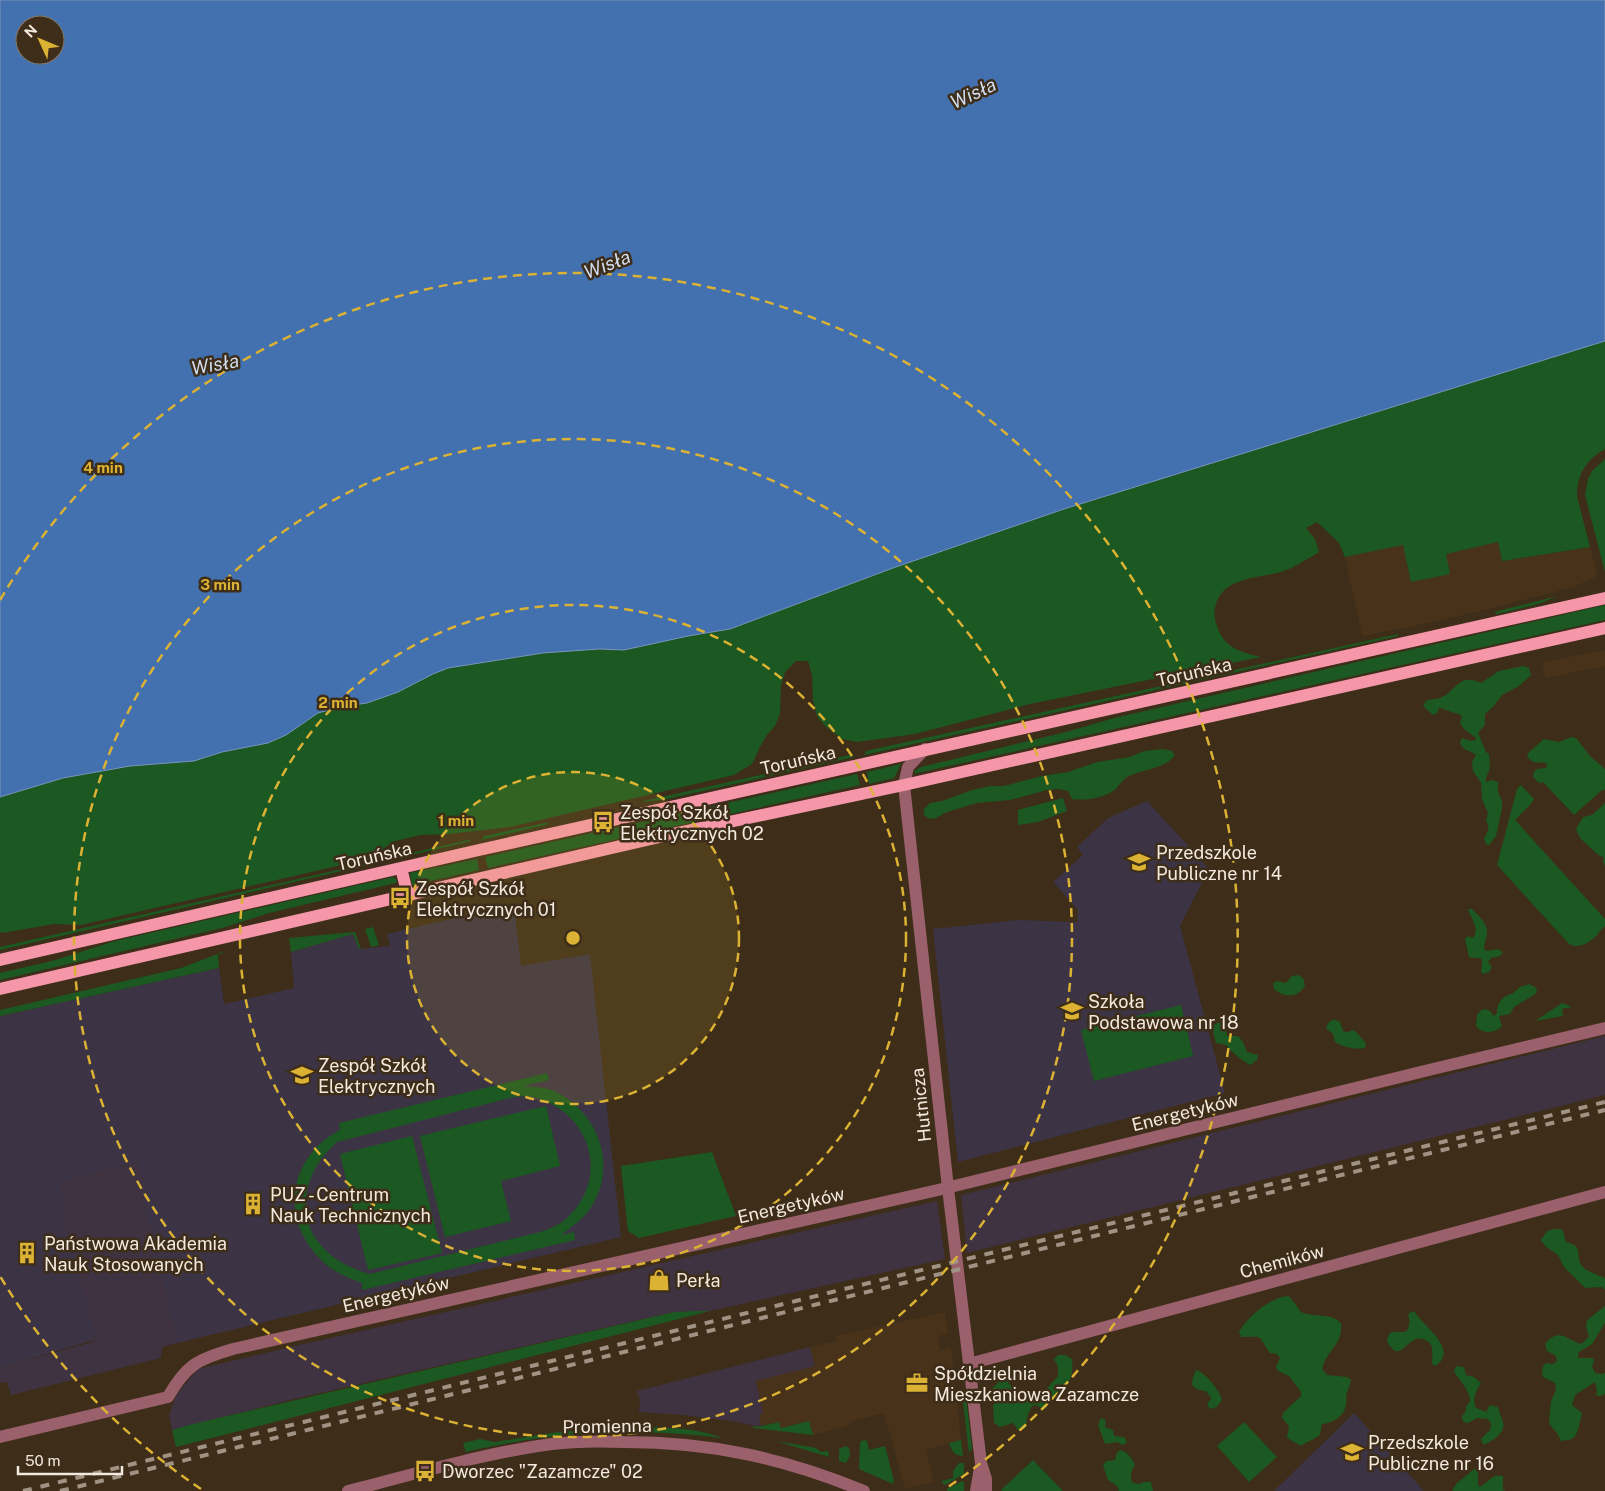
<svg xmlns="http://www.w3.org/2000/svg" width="1605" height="1491" viewBox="0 0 1605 1491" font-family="'Public Sans',sans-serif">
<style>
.built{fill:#483219}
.industrial{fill:#3f3342}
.education{fill:#3c3444}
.green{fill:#1c5821;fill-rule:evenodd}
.water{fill:#4370af;stroke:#7894bd;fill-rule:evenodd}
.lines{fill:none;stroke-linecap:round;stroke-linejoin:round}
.minor{stroke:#9a606c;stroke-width:12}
.major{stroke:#f596a9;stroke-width:12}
.rail{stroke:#a19384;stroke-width:4;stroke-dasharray:9 9;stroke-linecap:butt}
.ring{fill:none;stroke:#dbb233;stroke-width:2.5;stroke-dasharray:9 6}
.labels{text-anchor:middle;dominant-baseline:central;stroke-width:5;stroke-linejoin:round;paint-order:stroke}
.street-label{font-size:18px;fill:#f4e9dd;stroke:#3d2d19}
.poi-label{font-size:18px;fill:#f4e9dd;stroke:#3d2d19;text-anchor:start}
.water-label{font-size:19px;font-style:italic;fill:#d1def0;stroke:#3d2d19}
.centre{fill:#dbb233;stroke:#3d2d19;stroke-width:2.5}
.ring-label{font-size:15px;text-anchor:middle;font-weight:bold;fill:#dbb233;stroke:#3d2d19;stroke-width:5;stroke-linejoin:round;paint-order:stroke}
</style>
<rect width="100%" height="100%" fill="#3d2d19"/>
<path class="built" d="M1498,542l5,19 87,-14 7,29 -23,11 -82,21 -58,14 -72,14 -17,-79 58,-13 9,37 38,-7 -5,-20z
M1605,650v16l-60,12 -3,-16z
M945,1312l3,21 -11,4 3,13 11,-3 10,93 -35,10 8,32 -29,7 -21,-76 -34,9 1,3 -38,10 -4,-14 -28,7 -2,-6 -18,4 -3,-11 5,-2 -7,-33 59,-14 -5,-19 26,-6 -1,-5z"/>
<path class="industrial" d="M1605,1036v59l-638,158 -6,-58z
M139,1162l8,34 -5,1 35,146 -15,4 -1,11 -150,37 -4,-13 -7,1v-15l92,-26 3,-4 -32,-124 6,-2 -9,-29z
M937,1201l8,58 -235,52 -37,1 -379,87 -122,31 -3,-15 8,-21 21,-25 101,-24z
M810,1347l5,19 -59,15 7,32 -4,2 2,12 -30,-6 -48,-6 -44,-3 1,-12 -3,-9z"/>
<path class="education" d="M1147,801l62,68 -29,57 45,167 -267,69 -25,-233 85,-9 59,2 1,-12 -25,-28 30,-27 -6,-8 31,-29z
M514,904l7,62 69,-12 31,283 -444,106 -35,-146 5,-2 -9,-33 -78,21 9,30 -6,1 32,122 -1,4 -94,28v-352l219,-48 5,36 70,-16 -3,-36 62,-18 6,15 31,-3 -3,-12z
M1354,1413l70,78h-150z"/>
<path class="green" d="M0,0h1605v449c-18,10 -28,25 -28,47l13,51 -88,14 -4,-19 -52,12 4,20 -39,8 -8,-37 -58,12 -6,-14 -22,-21 -11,6 9,11 4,13c-12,7 -25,16 -38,20 -21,6 -54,5 -64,29 -3,9 -4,15 0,25 7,22 24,26 44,31l-231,47 -115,30 -58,8 -15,-3 -17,-13 -8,-10 -4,-16 -1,-25 -4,-14h-12l-11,11 -4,14 -1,28 -5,12 -8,9 -7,12 -8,17 -18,11 -224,52 -61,7 -29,1 -28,7 -20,16 -291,67 -27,-1 -52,9 -2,-1zM25,25h30v30h-30z
M1605,459v113l-20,-77 3,-16 4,-8z
M1558,596l-20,8 -41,10 -3,-2z
M1605,605v15l-629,140 -59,13 -4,-1 8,-5 145,-35 48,-14z
M1398,634v2l-534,119 2,-4z
M1523,666l6,2 2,7 -12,11 -17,9 -9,12 -8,7v11l-7,8 8,19 3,2 1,14 -4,10v4l7,-2 5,2v10l4,9v7l-6,28 -7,9 -3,-1 -2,-5c3,-7 7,-11 2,-18l2,-8 -6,-14 -1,-16 -8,-12 -1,-9 4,-7c-5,-5 -14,-4 -16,-12l2,-5 8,3 6,-1v-2c-7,-6 -12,-7 -16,-15l2,-6 -3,-3 -5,-1 -13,-5h-2l-2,5 -4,2 -10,-9 3,-5c5,-3 11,-1 16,-4 14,-6 17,-25 39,-14l18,-12z
M1571,737l5,1 14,18 15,13v21h-3l-28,25 -31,-33 -4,1 -5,-5 -1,-4 3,-5 10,-1 1,-5 -14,-1 -6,-5 2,-5 15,-13 15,3z
M1163,749l9,2 3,4c-11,15 -33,14 -48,22 -4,3 -8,8 -11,12 -11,9 -31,12 -44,10l-4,-8 -9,-2 -12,1 -37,10 -33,3 -30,9 -13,7 -6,-1 -4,-3v-6l6,-6 12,-2 30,-11 18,-4h14l38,-10 26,-4 29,-10 33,-5 14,-6z
M850,755l4,2 -192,43 -23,2z
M901,764l-7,14 -25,6 -2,-12z
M857,774l3,11 -372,83 -3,-11z
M1521,785l13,14 -4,6 -15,15 90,99v7l-7,7v1c-7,8 -19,16 -29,10l-72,-79 20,-76z
M1063,798l4,13 -29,11 -20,3v-15z
M1605,803v63l-2,-5 1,-3 -7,-4 -17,-16 -4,-9 7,-12 9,-2z
M549,822l-3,3 -65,15 3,-4z
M468,840l4,1 -472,109v-3z
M477,859l2,11 -67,15 -2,-12z
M393,877l4,3 -1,3 -127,30 -47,15 -222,52v-7l52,-12 63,-20z
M1468,909h4c6,6 16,15 15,24 0,5 -3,10 -3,16l3,2 11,-2 5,3 -3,4 -9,2 -3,4 4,5 -3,5 -6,2 -2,-3c3,-17 1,-11 -12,-14l-4,-18 3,-3 5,2c7,-11 -2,-18 -5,-29z
M373,927l6,18 -8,2 -6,-18z
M355,932l6,17h-2l-6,-15 -62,18 -2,-14z
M223,952v1l-5,2 1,13 -219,48v-6l181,-42z
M1298,975l5,3 2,7c-6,13 -21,13 -31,4l-1,-6 5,-2 8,2 6,-7z
M1529,984l6,3 2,4 -3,4 -20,12 -4,7 -11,2 3,10c-7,7 -19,9 -26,0l1,-11 4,-5c7,-2 9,1 13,6l3,-3c-1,-8 7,-19 15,-19l8,-7z
M1562,1003l10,4 -10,2 1,7 -28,5z
M1181,1005l12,51 -99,25 -13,-51z
M1334,1019l6,3 3,9 4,1 7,-2 12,13 -1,5c-9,2 -23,-1 -30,-6l-2,-8 -7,-6 3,-6z
M1220,1022l6,7 1,7h11l5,6 4,10 11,3 -1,5 -7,5c-10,-6 -17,-12 -24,-20l-10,-2 -4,-15 3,-4z
M547,1073l2,7 -26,6c11,1 23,1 33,6 44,22 62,76 34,117 -7,10 -20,19 -29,26l13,-3 1,8 -213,50v-7c-14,-5 -30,-12 -40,-22 -43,-41 -34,-104 18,-131l-1,-7zM528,1096c60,11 85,79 39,122 -6,6 -16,10 -23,13l-174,43c-55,-14 -83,-61 -51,-112 5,-8 12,-14 18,-20l177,-45z
M546,1106l14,60 -59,15 10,40 -66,16 -25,-101z
M412,1136l30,117 -74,17 -28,-116z
M712,1152l24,64 -97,22 -11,-7 -7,-65z
M1554,1229h7l2,2 3,11c20,5 7,13 17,25 5,5 15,8 22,11v12l-3,-3 -17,1 -21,-21 -6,-12 -13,-9 -4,-6 6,-9z
M1286,1296l4,1 11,15c14,6 29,0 40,11 2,22 -14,26 -19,46l5,6 20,2 4,3c-1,7 -4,11 -5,16 0,2 1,7 0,9 -2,12 -14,18 -24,19 -1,4 -1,7 -2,10 -1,4 -15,8 -19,12l-14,-8 2,-12 -7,-8 1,-5 18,-17v-4l-12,-16 -11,-5 -2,-4 4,-9 -3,-4 -7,-1c-14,-20 -5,-16 -29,-16l-2,-5c8,-15 30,-33 47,-36z
M1605,1306v17l-13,21 -13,8 -1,3v3h15l1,3 -2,5 3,7 7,1 3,-1v21l-5,2 -4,-1 1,-5 -2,-8 -20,13 -3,10 10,8c0,5 -2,7 -3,13 -4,13 -4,13 -18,15l-4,-8 -7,-8 -1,-5 2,-19 5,-11 -1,-7 -12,-6c-2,-6 -1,-10 3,-14l8,1 3,-4 -2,-5 -8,-4 -2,-7c14,-18 23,-3 36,0l8,-7 -3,-10 1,-7z
M696,1311h14l-534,136 -4,-17 21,-6 481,-112z
M1413,1311l2,1c9,15 45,38 20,54l-3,-2c0,-5 1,-11 0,-16 -1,-7 -12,-12 -18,-8 -10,5 -16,22 -27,1l1,-5 3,-4h15c4,-6 4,-11 2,-18z
M1058,1355h7l7,4c3,30 -14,31 -27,50l-10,-4 -3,1 -4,8 -3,15 -7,1 -5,-7 -13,4 -6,-4 -1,-17 2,-7 -4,-4 1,-6 8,-9 7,1 12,15 22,-1 17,-19v-9l-4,-8z
M1456,1366l8,1 2,8 8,2 7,6c-5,7 -9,17 -5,25l10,4 4,-7 8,2c1,6 4,10 5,15 3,12 -12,20 -20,23l-2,-6 9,-9 1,-6 -3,-5 -11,-1 -7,4 -4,1 -4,-3v-4l4,-5v-5l4,-4c0,-13 -11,-21 -16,-31z
M1196,1370c8,1 25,22 26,30l-5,7 -7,2 -3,-4 4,-7 -5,-7c-17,-3 -16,-6 -10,-21z
M962,1394l4,3 6,51 -3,5z
M1101,1418l5,2 -1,7 8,3 1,6 10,1 3,5 -4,3 -6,-3 -12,2 -7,-19z
M809,1421l4,14 -60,-7v-2l8,1v-1l18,-4 2,6z
M1244,1422l33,35 -28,25 -32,-36z
M606,1428c36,0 83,-4 116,10 -93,-11 -166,-7 -256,14l-3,-9 17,-4 15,3 63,-10z
M864,1440l3,1 2,9 16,-4 9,35 -1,3 -34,-15 1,-26 1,-2z
M961,1440l2,16c-9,0 -11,-5 -14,-13z
M776,1441l40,7 5,4 7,-1 1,6z
M846,1446l3,2 1,7 -4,8 -7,-2v-12z
M1121,1450c6,2 12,9 14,15 -4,6 -6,11 -2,18l6,1 5,-2h7l2,9h-34l-2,-5 -9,-6 -5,-14 3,-5 9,-1 2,-8z
M1033,1460l30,31h-62l1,-2z
M959,1463h5v11l-19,11 -2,-1 -1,-3 11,-3v-7z
M1474,1469l3,1c2,6 0,11 2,17 10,-4 12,-14 24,-11v14l3,1h-54l4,-7z
M962,1481l2,1v9h-17v-2z"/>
<path class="water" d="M0,0h1605v341l-541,168 -171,59 -163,61 -42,7 -64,14 -25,-1 -56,4 -95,15 -15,6 -35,18 -14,5 -17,6 -27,4 -22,6 -32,22 -18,8 -46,9 -28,9 -64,5 -67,12 -63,19zM25,25h30v30h-30z"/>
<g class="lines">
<path class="minor" d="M925,749l-17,18 -4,18 44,403 33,275 5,16v12
M969,1364l636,-172
M0,1437l168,-40c18,-32 30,-38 65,-48l705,-159 495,-121 172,-41
M348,1491c68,-17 135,-38 204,-47 24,-3 48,-3 72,-2 87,0 159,16 240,49
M976,1491l4,-23"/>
<path class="major" d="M401,868l7,28
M0,960l479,-110 1126,-252
M0,989l677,-156 227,-48 701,-157"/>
<path class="rail" d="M23,1491l1582,-389
M60,1491l1545,-381"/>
</g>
<circle cx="573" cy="938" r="166" fill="#dbb233" fill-opacity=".12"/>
<g class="ring">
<circle cx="573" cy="938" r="166"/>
<circle cx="573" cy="938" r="333"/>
<circle cx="573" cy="938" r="499"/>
<path d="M201 1489A665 665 0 0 1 0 1276M0 600A665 665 0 1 1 945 1489"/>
</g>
<defs>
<g id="bus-bare" transform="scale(1.725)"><path d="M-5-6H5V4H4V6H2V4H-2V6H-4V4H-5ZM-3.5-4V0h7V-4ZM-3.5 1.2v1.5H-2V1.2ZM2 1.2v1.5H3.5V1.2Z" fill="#dbb233" stroke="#3d2d19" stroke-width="2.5" paint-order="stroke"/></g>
<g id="school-bare" transform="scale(1.725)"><path d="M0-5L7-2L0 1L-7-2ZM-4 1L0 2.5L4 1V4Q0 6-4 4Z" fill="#dbb233" stroke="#3d2d19" stroke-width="2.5" paint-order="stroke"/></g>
<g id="building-bare" transform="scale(1.725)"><path d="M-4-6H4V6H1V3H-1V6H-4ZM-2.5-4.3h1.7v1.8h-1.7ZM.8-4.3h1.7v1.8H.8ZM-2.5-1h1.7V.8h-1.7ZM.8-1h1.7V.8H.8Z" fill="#dbb233" stroke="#3d2d19" stroke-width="2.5" paint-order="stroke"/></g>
<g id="shop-bare" transform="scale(1.725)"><path d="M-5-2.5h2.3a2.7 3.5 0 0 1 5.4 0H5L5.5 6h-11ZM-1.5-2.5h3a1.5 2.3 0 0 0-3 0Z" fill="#dbb233" stroke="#3d2d19" stroke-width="2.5" paint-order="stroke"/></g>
<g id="office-bare" transform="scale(1.725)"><path d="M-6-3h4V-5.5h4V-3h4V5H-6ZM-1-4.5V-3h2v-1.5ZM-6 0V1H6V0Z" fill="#dbb233" stroke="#3d2d19" stroke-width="2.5" paint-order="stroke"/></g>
</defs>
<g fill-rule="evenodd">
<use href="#bus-bare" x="603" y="822"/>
<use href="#school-bare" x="1139" y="862"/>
<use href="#bus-bare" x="400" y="898"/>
<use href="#school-bare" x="1072" y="1011"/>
<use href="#school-bare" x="302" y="1075"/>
<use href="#building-bare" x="253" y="1204"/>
<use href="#building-bare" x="27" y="1253"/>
<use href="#shop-bare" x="659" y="1280"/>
<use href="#office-bare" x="917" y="1383"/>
<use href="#school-bare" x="1352" y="1452"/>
<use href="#bus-bare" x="425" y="1471"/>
</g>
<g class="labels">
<g class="street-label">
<text transform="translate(1194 672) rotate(-13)">Toruńska</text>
<text transform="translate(798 760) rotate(-13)">Toruńska</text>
<text transform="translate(374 856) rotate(-13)">Toruńska</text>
<text transform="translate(921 1105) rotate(-96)">Hutnicza</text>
<text transform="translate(1185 1112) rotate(-14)">Energetyków</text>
<text transform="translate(791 1205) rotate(-13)">Energetyków</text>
<text transform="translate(1282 1261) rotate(-15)">Chemików</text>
<text transform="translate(396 1294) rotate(-13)">Energetyków</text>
<text transform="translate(607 1426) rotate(-1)">Promienna</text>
</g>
<g class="poi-label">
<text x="620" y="812">Zespół Szkół<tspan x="620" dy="21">Elektrycznych 02</tspan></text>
<text x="1156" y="852">Przedszkole<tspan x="1156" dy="21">Publiczne nr 14</tspan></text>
<text x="416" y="888">Zespół Szkół<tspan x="416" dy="21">Elektrycznych 01</tspan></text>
<text x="1088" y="1001">Szkoła<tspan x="1088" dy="21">Podstawowa nr 18</tspan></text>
<text x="318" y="1065">Zespół Szkół<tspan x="318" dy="21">Elektrycznych</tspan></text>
<text x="270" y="1194">PUZ - Centrum<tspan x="270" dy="21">Nauk Technicznych</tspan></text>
<text x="44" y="1243">Państwowa Akademia<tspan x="44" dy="21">Nauk Stosowanych</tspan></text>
<text x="676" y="1280">Perła</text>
<text x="934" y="1373">Spółdzielnia<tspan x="934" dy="21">Mieszkaniowa Zazamcze</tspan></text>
<text x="1368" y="1442">Przedszkole<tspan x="1368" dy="21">Publiczne nr 16</tspan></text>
<text x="442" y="1471">Dworzec "Zazamcze" 02</text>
</g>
<g class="water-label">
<text transform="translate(973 93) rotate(-25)">Wisła</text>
<text transform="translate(607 264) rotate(-21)">Wisła</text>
<text transform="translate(215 364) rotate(-10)">Wisła</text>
</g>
</g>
<circle cx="573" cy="938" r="8" class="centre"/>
<g class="ring-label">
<text x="103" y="473">4 min</text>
<text x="220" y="590">3 min</text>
<text x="338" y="708">2 min</text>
<text x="456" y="826">1 min</text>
</g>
<g transform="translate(40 40) rotate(314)"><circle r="24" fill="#3d2d19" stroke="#867867"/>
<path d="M0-4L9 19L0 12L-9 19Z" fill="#dbb233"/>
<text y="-8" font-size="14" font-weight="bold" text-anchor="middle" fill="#f4e9dd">N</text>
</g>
<path d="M18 1466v8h104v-8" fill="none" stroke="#f4e9dd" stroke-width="2.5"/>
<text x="25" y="1466" font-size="15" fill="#f4e9dd" stroke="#3d2d19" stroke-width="4" paint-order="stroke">50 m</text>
</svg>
